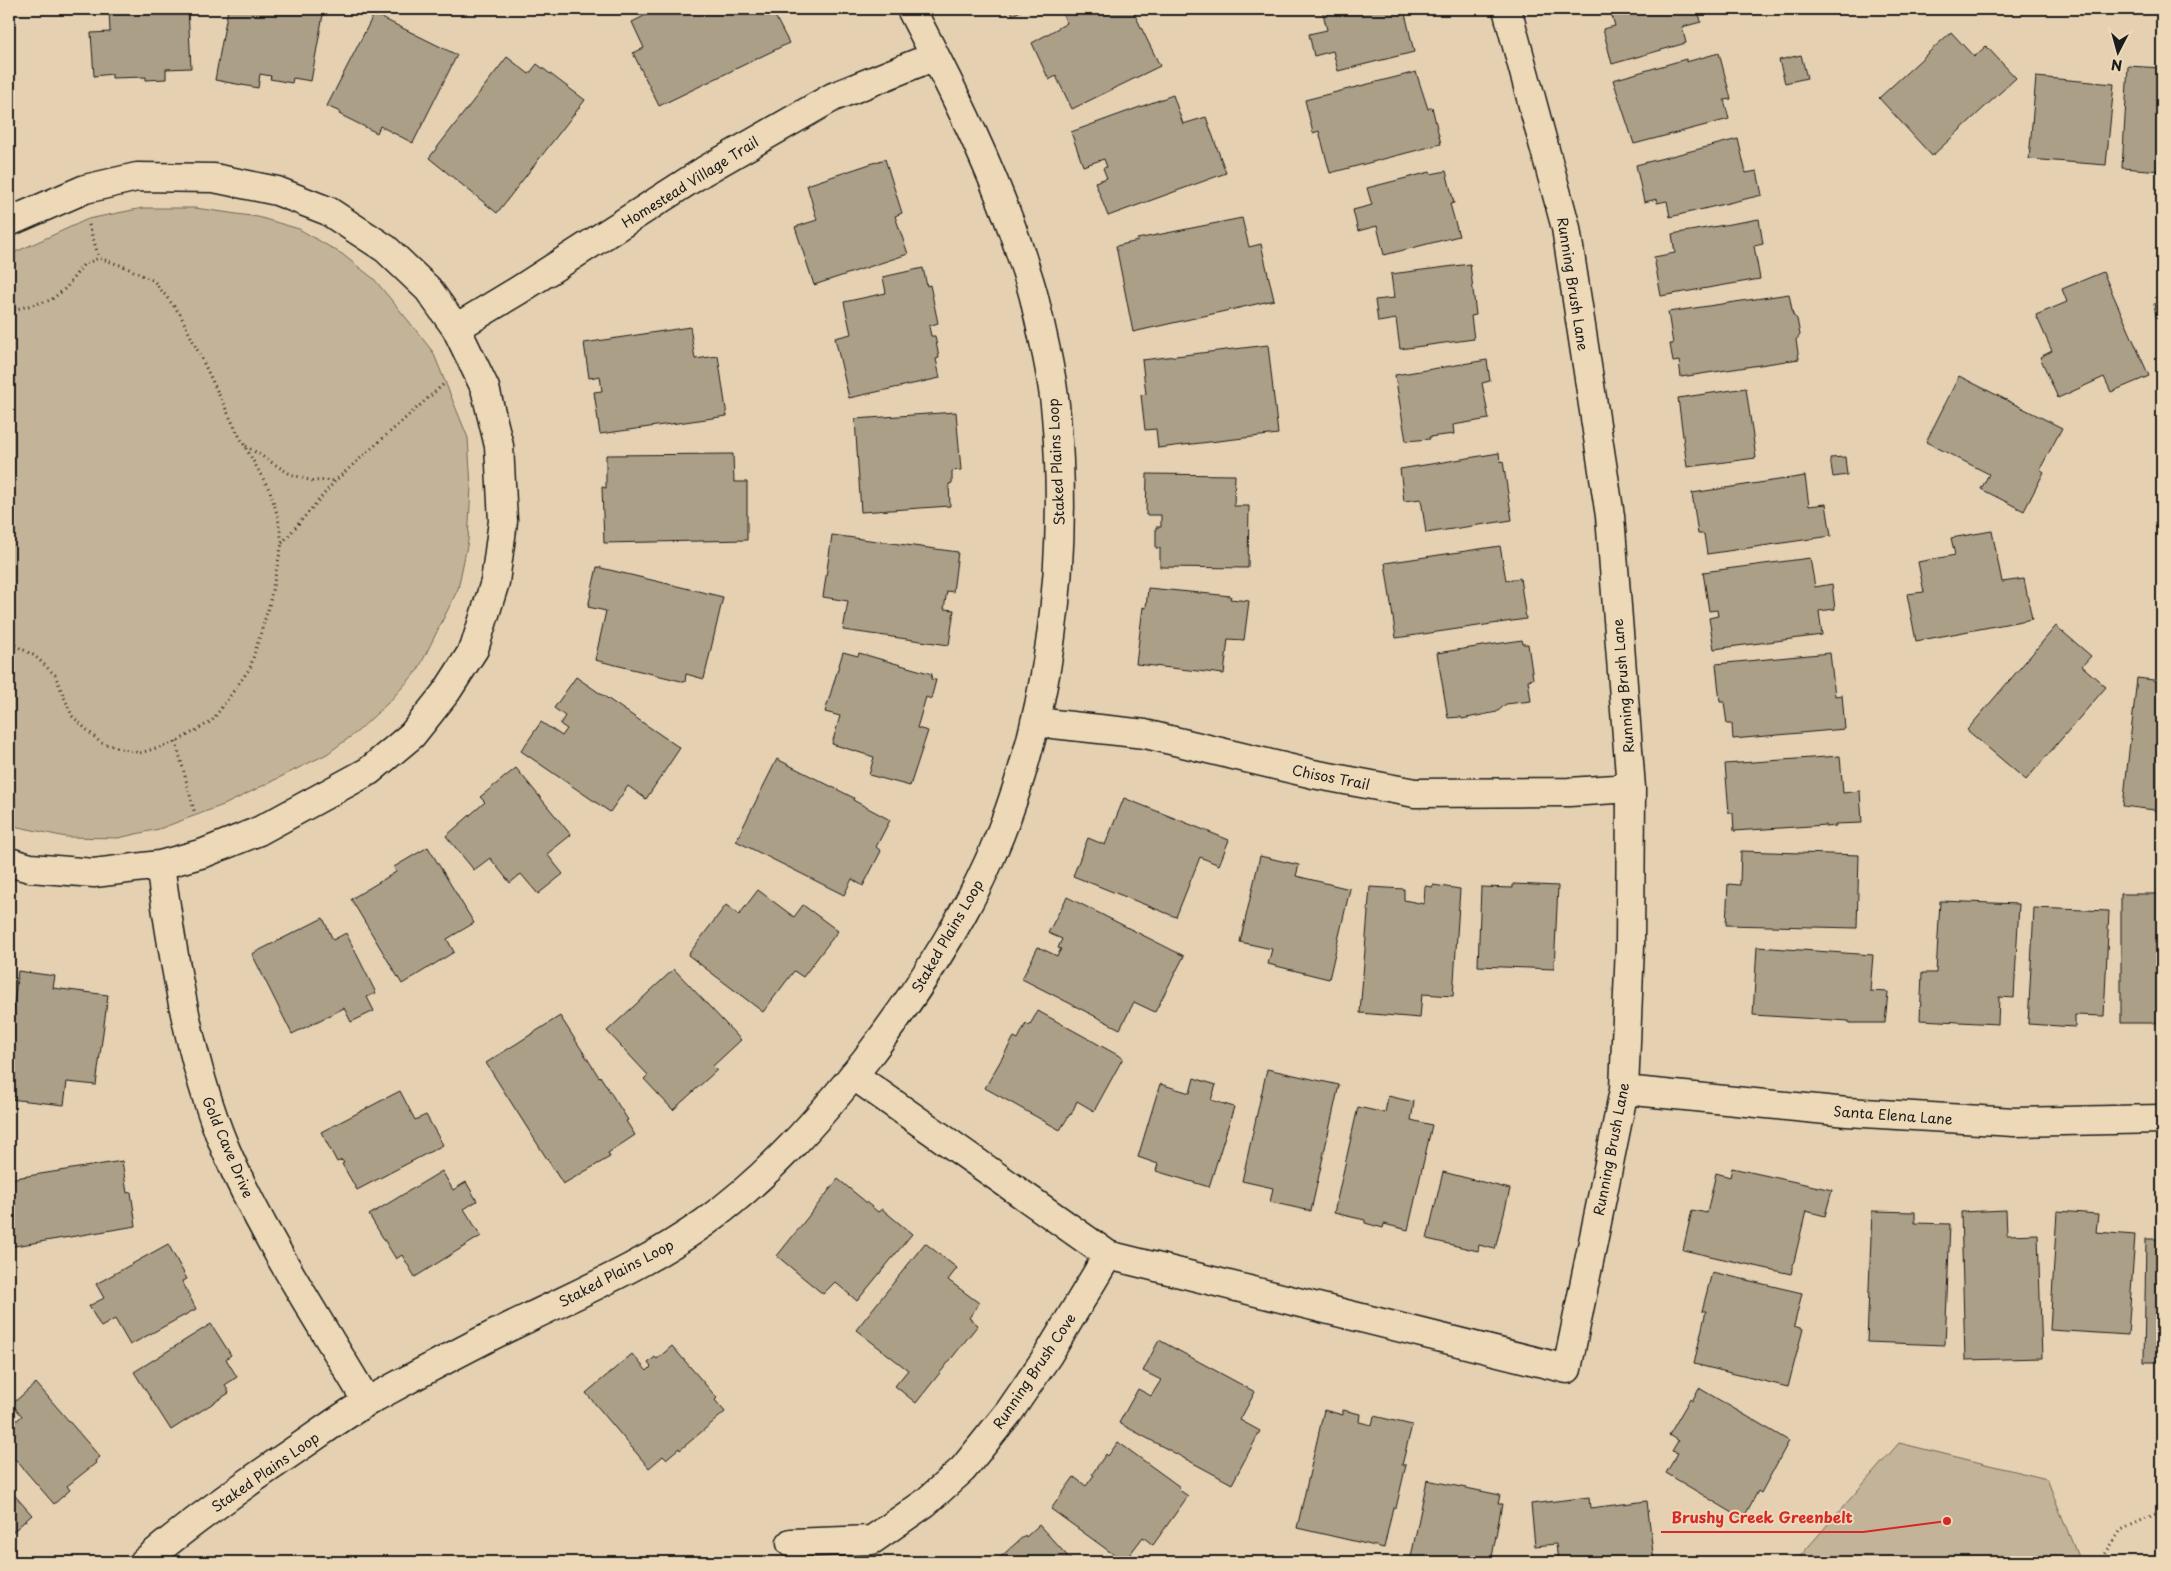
<svg xmlns="http://www.w3.org/2000/svg" width="2171" height="1571" viewBox="0 0 2171 1571" font-family="'Playpen Sans',sans-serif">
<style>
.green{fill:#c3b398;stroke:#70685a}
.building{fill:#ac9f88;stroke:#1c1c1c}
.lines{fill:none;stroke-linecap:round;stroke-linejoin:round}
.minor-casing{stroke:#1c1c1c;stroke-width:31}
.path{stroke:#1c1c1c;stroke-width:3;stroke-dasharray:1 4;stroke-linecap:butt}
.minor{stroke:#edd9b7;stroke-width:28}
.labels{text-anchor:middle;dominant-baseline:central;stroke-width:4;stroke-linejoin:round;paint-order:stroke}
.street-label{font-size:14px;fill:#1c1c1c;stroke:#edd9b7}
.leader{fill:none;stroke:#d62828;stroke-width:2}
.callout-dot{fill:#d62828;stroke:#edd9b7;stroke-width:2}
.callout-label{font-size:15px;text-anchor:middle;font-weight:bold;fill:#d62828;stroke:#edd9b7;stroke-width:4;stroke-linejoin:round;paint-order:stroke}
</style>
<rect width="100%" height="100%" fill="#e5d1b1"/>
<filter id="ink" filterUnits="userSpaceOnUse"><feTurbulence type="fractalNoise" baseFrequency=".02" numOctaves="2"/><feDisplacementMap in="SourceGraphic" scale="10" xChannelSelector="R" yChannelSelector="G"/><feConvolveMatrix kernelMatrix="1 2 1 2 8 2 1 2 1" color-interpolation-filters="sRGB"/></filter>
<g filter="url(#ink)">
<path class="green" d="M143,208h52l63,9 41,12 43,25 32,25 33,40 26,33 35,86 3,49 -3,54 -10,48 -40,81 -29,32 -32,30 -30,22 -101,50 -67,25 -41,9 -52,-1 -57,-12v-570l79,-36z
M1899,1443l148,36 33,83h-285z"/>
<path class="building" d="M109,9h79l3,59 -25,1v10l-20,1v-3l-34,1v-4l-18,2 -3,-43 19,-1z
M228,9h96l-13,72 -18,-3 -1,5 -22,-4 1,-3 -11,-2 -2,14 -43,-8z
M658,9h116l3,6 -2,1 14,27 -130,63 -26,-53 11,-5 -12,-26z
M1010,9h14l-11,6z
M1066,9h66l28,57 -88,43 -16,-33 -7,4 -17,-37 35,-20 -6,-12z
M1322,9h82l10,43 -76,19 -5,-20 -19,5 -5,-22 18,-4z
M1610,9h88l3,13 -19,5 4,16 -74,21 -9,-35 12,-3z
M374,14l83,41 -44,88 -33,-17 -3,7 -38,-19 1,-2 -13,-6z
M1951,32l23,25 12,-11 30,32 -84,78 -53,-58z
M1719,53l12,46 -7,1 5,19 -95,25 -21,-64 73,-21v3z
M1801,55l6,23 -22,5 -6,-23z
M507,57l22,17 8,-10 48,36 -88,113 -68,-55z
M2128,66l34,2v103l-40,-3z
M1416,72l12,37 4,-2 9,37 -111,29 -11,-42 -6,2 -8,-33z
M2036,77l78,7 -8,81 -77,-6z
M1173,95l10,29 23,-7 20,56 -118,43 -13,-34 12,-4 -4,-10 4,-1 -3,-8 -21,7 -12,-34z
M1738,139l8,34 11,-2 5,24 -92,22 -3,-16 -10,2v-4l-13,3 -8,-37z
M885,159l17,54 -7,3 13,38 -94,31 -19,-58 22,-7 -10,-35z
M1446,171l8,32 -4,1 9,32 -75,19 -7,-29 -19,5 -5,-21 19,-5 -5,-17 63,-16 1,2z
M1242,218l7,29 12,-3 13,56 -141,32 -17,-86 22,-5 -1,-2z
M1759,219l4,25 -9,2 6,33 -99,17 -7,-39 21,-4 -3,-19z
M1470,264l6,51 -5,1 3,23 -74,10 -4,-30 -18,3 -3,-22 19,-2 -3,-24z
M923,268l4,18 3,-1 8,38 -9,3 2,10h4l4,22 -3,1 4,19 -91,20 -14,-60 16,-4 -7,-32 42,-9 -3,-16z
M2103,272l46,104 -38,16 -7,-15 -46,21 -18,-41 12,-6 -16,-36 31,-13 -5,-13z
M1789,294l4,21 4,4 3,16 -4,5 3,19 -118,18 -2,-16 -6,1 -3,-18h3l-5,-32z
M2162,303v46l-8,-45z
M690,327l5,32 23,-3 9,60 -127,18 -6,-42 8,-1 -2,-15 -11,2 -5,-35z
M1268,345l10,89 -120,14 -2,-19 -11,1 -4,-35 5,-1 -4,-34z
M1487,360l3,21 -8,2 7,36 -36,6 1,9 -25,3 1,2 -24,2 -11,-66z
M1959,376l103,52 -22,41 4,3 -20,39 -43,-22 8,-15 -63,-32z
M1746,388l10,70 -69,9 -9,-69z
M956,412l5,58 -9,1v12l-3,1 1,22 -89,6 -6,-93z
M1499,453l1,9 3,-1 9,59 -86,13 -5,-34 -17,2 -4,-32z
M733,454l1,28h13v58l-143,3 -2,-56 4,1v-33z
M1845,457l2,18 -14,2 -3,-19z
M1147,474l88,1 -1,31h15l-1,62 -88,-1v-19h-4v-21h5v-12h-15z
M1805,476l4,30 17,-2 5,32 -124,18 -3,-20h-6l-6,-41z
M1992,531l10,51 22,-3 8,40 -116,22 -9,-47 17,-2 -6,-30 37,-7 -4,-17z
M832,535l126,17 -5,40 -6,-1 -3,18 10,1 -5,35 -106,-15 5,-29 -25,-4z
M1500,546l6,34 14,-2 6,41 -130,19 -11,-75z
M1810,558l5,29 17,-3 3,25 -16,2 3,24 -108,14 -5,-31 9,-2 -1,-6 -8,1 -6,-39z
M597,567l126,30 -19,82 -18,-5 -1,8 -90,-22 11,-49 -18,-4z
M1148,588l83,8 -1,3 19,2 -5,39 -16,-1 -4,35 -88,-10 7,-57 3,1z
M2056,626l35,30 -9,10 24,21 -80,93 -59,-50z
M1522,640l1,4h5l5,35 -5,1 3,21 -25,3 -9,8 -35,7 -1,-2 -13,1 -11,-65z
M843,652l15,4 1,-3 73,21 -1,5 5,1 -5,19 -5,-2 -9,31 11,3 -18,55 -41,-11 5,-18 -42,-13 8,-28 -15,-4z
M1830,653l5,43 7,-1 3,34 -112,10 -1,-15h-5l-3,-22h-4l-4,-38z
M576,677l104,71 -34,51 -18,-13 -18,26 -89,-61 20,-29 21,14 5,-7 -7,-5 5,-8 -11,-8z
M2137,678l25,3v130l-39,-5z
M1840,756l3,37 17,-2 2,32 -27,1 1,2 -11,1 1,-2 -92,6 -1,-18h-4l-4,-49z
M777,759l77,39 -1,2 37,20 -14,27 5,4 -18,35 -11,-7 -8,16 -108,-54z
M516,768l55,67 -24,19 16,20 -25,20 -17,-20 -11,9 -20,-25 -16,12 -28,-34 39,-34 -5,-5z
M1124,798l105,42 -10,25 -19,-8 -24,60 -103,-41 15,-38 17,7z
M428,847l46,76 -27,16 7,13 -52,32 -51,-85 45,-27 -2,-5z
M1741,851l118,4 -2,73 -131,-3 2,-41 12,1z
M1260,856l39,9 -3,11 54,13 -21,90 -61,-15 4,-15 -32,-7z
M1513,884l45,2 -4,83 -76,-3 3,-79 32,1z
M1433,885l27,4 -7,107 -31,-2 -2,24 -60,-5 10,-126 34,2v11l20,4 1,-18 8,1z
M758,890l36,27 9,-12 35,26 -35,46 -9,-6 -31,41 -75,-57 38,-50 13,10z
M2121,894h41v129h-41z
M1067,897l117,59 -29,56 -21,-10 -14,27 -98,-50 16,-32 19,9 4,-7 -3,-1 4,-9 -14,-6z
M1940,901l79,3 -5,94 -15,-1 -1,27 -78,-4 2,-47h14z
M2034,908l75,3 -5,105 -29,-1v12l-47,-3z
M323,918l10,22 13,-7 30,60 -9,4 7,14 -23,11 -7,-14 -52,26 -40,-80z
M1757,947l116,8 -3,36 18,1 -3,31h-36v-2l-96,-6z
M674,969l67,71 -28,26 4,4 -44,40 -29,-31 4,-4 -41,-44z
M18,971l37,5 -2,12 55,7 -12,90 -29,-3 -3,23 -55,-6v-52z
M1038,1011l85,47 -29,53 -17,-10 -6,14 -1,-1 -10,16 -75,-42 29,-51 4,2 8,-16 3,3z
M560,1016l39,61 1,-1 28,44 -2,1 9,14 -27,18 2,4 -47,27 -77,-121z
M1267,1069l72,16 -28,126 -41,-9 3,-14 -31,-7z
M1194,1078l22,7 -5,15 23,7 -25,80 -53,-16 2,-7 -20,-7 22,-73 30,9z
M400,1091l15,29 11,-5 17,30 -86,45 -15,-26 2,-1 -2,-3 -5,2 -16,-30z
M1388,1096l26,6 -3,18 21,5 -24,105 -24,-6 -1,4 -18,-5v-3l-31,-7 24,-106 27,6z
M122,1161l5,32 4,-1 5,34 -127,21v-32l4,-1 -4,-35z
M1732,1168l100,22 -7,26 -19,-5 -15,63 -108,-24 9,-40 15,3 9,-40 14,4z
M442,1171l11,19 13,-8 11,19 -13,8 17,27 -66,41 -13,-22 -6,4 -27,-44z
M1443,1172l67,17 -15,60 -16,-4 -1,6 -51,-12z
M838,1179l40,33 4,-3 30,25 -55,67 -22,-19 -12,12 -46,-38z
M2006,1210l1,25 31,-1 4,124 -77,2 -4,-148z
M1872,1211l43,1v11l35,1 -5,121 -78,-3z
M2057,1211l41,3 -2,18 39,3 -7,100 -78,-5z
M2146,1239h16v123h-18z
M925,1243l32,25 -9,12 31,23 -10,15 9,7 -62,78 -21,-17 13,-16 -52,-40z
M168,1244l19,35 -5,2 14,28 -66,36 -15,-26 -14,8 -12,-21 15,-8 -8,-14z
M1712,1272l90,21 -8,33 9,3 -15,58 -94,-23 12,-53h-4z
M211,1324l20,31 -5,4 11,18 -12,8 4,8 -58,37 -37,-58z
M1159,1340l96,52 -15,28 20,11 -28,53 -113,-61 19,-34 13,7 10,-16 -18,-9z
M672,1346l45,52 -2,2 10,12 -45,38 -1,-2 -13,11 -3,-3 -14,12 -63,-75 46,-39 15,17 4,-4 -3,-4 7,-6 2,2z
M36,1383l64,74 -5,4 1,2 -29,23 3,4 -16,14 -45,-52v-25l13,-11 -10,-12z
M1699,1388l90,53 -28,52 -3,-2 -15,28 -77,-46 12,-20 -6,-2 6,-10 -9,-6 21,-36 2,2z
M1324,1410l19,5v-5l17,4 -1,8 13,3 2,-9 38,9 -10,40h4l-10,43 -3,-1 -9,41 -87,-20z
M1118,1442l62,45 -2,2 10,7 -35,49 -10,-8 -19,25 -73,-53 23,-32 12,9 8,-11 -2,-1 14,-20 2,2z
M1427,1480l73,15 -2,9h4l-11,58h-81z
M9,1489l23,26 -23,20z
M1589,1497l1,11 57,-7 7,61h-96l-2,-18 -21,2 -4,-42z
M1039,1525l34,37h-78l30,-27 1,2z"/>
<g class="lines">
<g class="minor-casing">
<path id="minor" d="M9,222l76,-33 52,-12 77,1 63,13 51,20 58,38 42,40 28,39 29,60 14,58 4,75 -8,61 -21,67 -27,42 -35,44 -43,36 -110,60 -55,22 -44,12 -66,8 -64,-5 -21,-6
M456,328l63,-38 185,-119 129,-74 102,-41
M1035,722l110,12 168,40 102,19 154,-1 62,-4
M160,865c13,92 29,196 65,283 37,87 94,172 142,254
M853,1075l255,180 459,114 57,-279 6,-144 1,-158 -21,-272 -44,-288 -59,-219
M1624,1090l223,22 167,10 148,-3
M791,1543l81,-3 53,-37 38,-34 46,-57 39,-57 60,-100
M144,1562c48,-41 101,-78 154,-114 25,-17 50,-36 76,-50 50,-27 101,-55 152,-79 64,-31 120,-55 178,-96 63,-45 115,-104 163,-165 47,-62 90,-126 122,-197 61,-138 80,-297 67,-446 -3,-36 -12,-74 -20,-109 -3,-16 -9,-32 -14,-48 -28,-87 -69,-168 -111,-249"/>
</g>
<path class="path" d="M89,225l10,33
M9,311l42,-11 15,-12 17,-23 16,-7 24,8 31,15 26,33 57,118 33,59 8,26 4,26 -13,63 -19,62 -38,53 -36,21 -36,11 -39,-10 -29,-27 -17,-41 -20,-19 -26,-14
M246,446l44,28 22,7 24,-1
M282,543l54,-63 109,-97
M176,742l19,72
M2100,1562l21,-32 41,-19"/>
<use href="#minor" class="minor"/>
</g>
</g>
<g class="labels">
<g class="street-label">
<text transform="translate(690 182) rotate(-32)">Homestead Village Trail</text>
<text transform="translate(1573 284) rotate(81)">Running Brush Lane</text>
<text transform="translate(1056 462) rotate(-93)">Staked Plains Loop</text>
<text transform="translate(1623 686) rotate(-95)">Running Brush Lane</text>
<text transform="translate(1331 777) rotate(11)">Chisos Trail</text>
<text transform="translate(947 936) rotate(-60)">Staked Plains Loop</text>
<text transform="translate(1893 1115) rotate(4)">Santa Elena Lane</text>
<text transform="translate(228 1147) rotate(67)">Gold Cave Drive</text>
<text transform="translate(1611 1149) rotate(-79)">Running Brush Lane</text>
<text transform="translate(616 1273) rotate(-28)">Staked Plains Loop</text>
<text transform="translate(1034 1371) rotate(-56)">Running Brush Cove</text>
<text transform="translate(265 1472) rotate(-35)">Staked Plains Loop</text>
</g>
</g>
<path class="leader" d="M1947 1521L1863 1532H1661"/>
<circle class="callout-dot" cx="1947" cy="1521" r="5"/>
<g class="callout-label">
<text x="1762" y="1523">Brushy Creek Greenbelt</text>
</g>
<rect width="2171" height="1571" fill="none" stroke="#edd9b7" stroke-width="30"/>
<rect x="15" y="15" width="2141" height="1541" fill="none" stroke="#1c1c1c" stroke-width="2" filter="url(#ink)"/>
<g transform="translate(2118 52) rotate(186)" stroke="#edd9b7" stroke-width="4" paint-order="stroke">
<path d="M0-4L9 19L0 12L-9 19Z" fill="#1c1c1c"/>
<text y="-8" font-size="14" font-weight="bold" text-anchor="middle" fill="#1c1c1c">N</text>
</g>
</svg>
